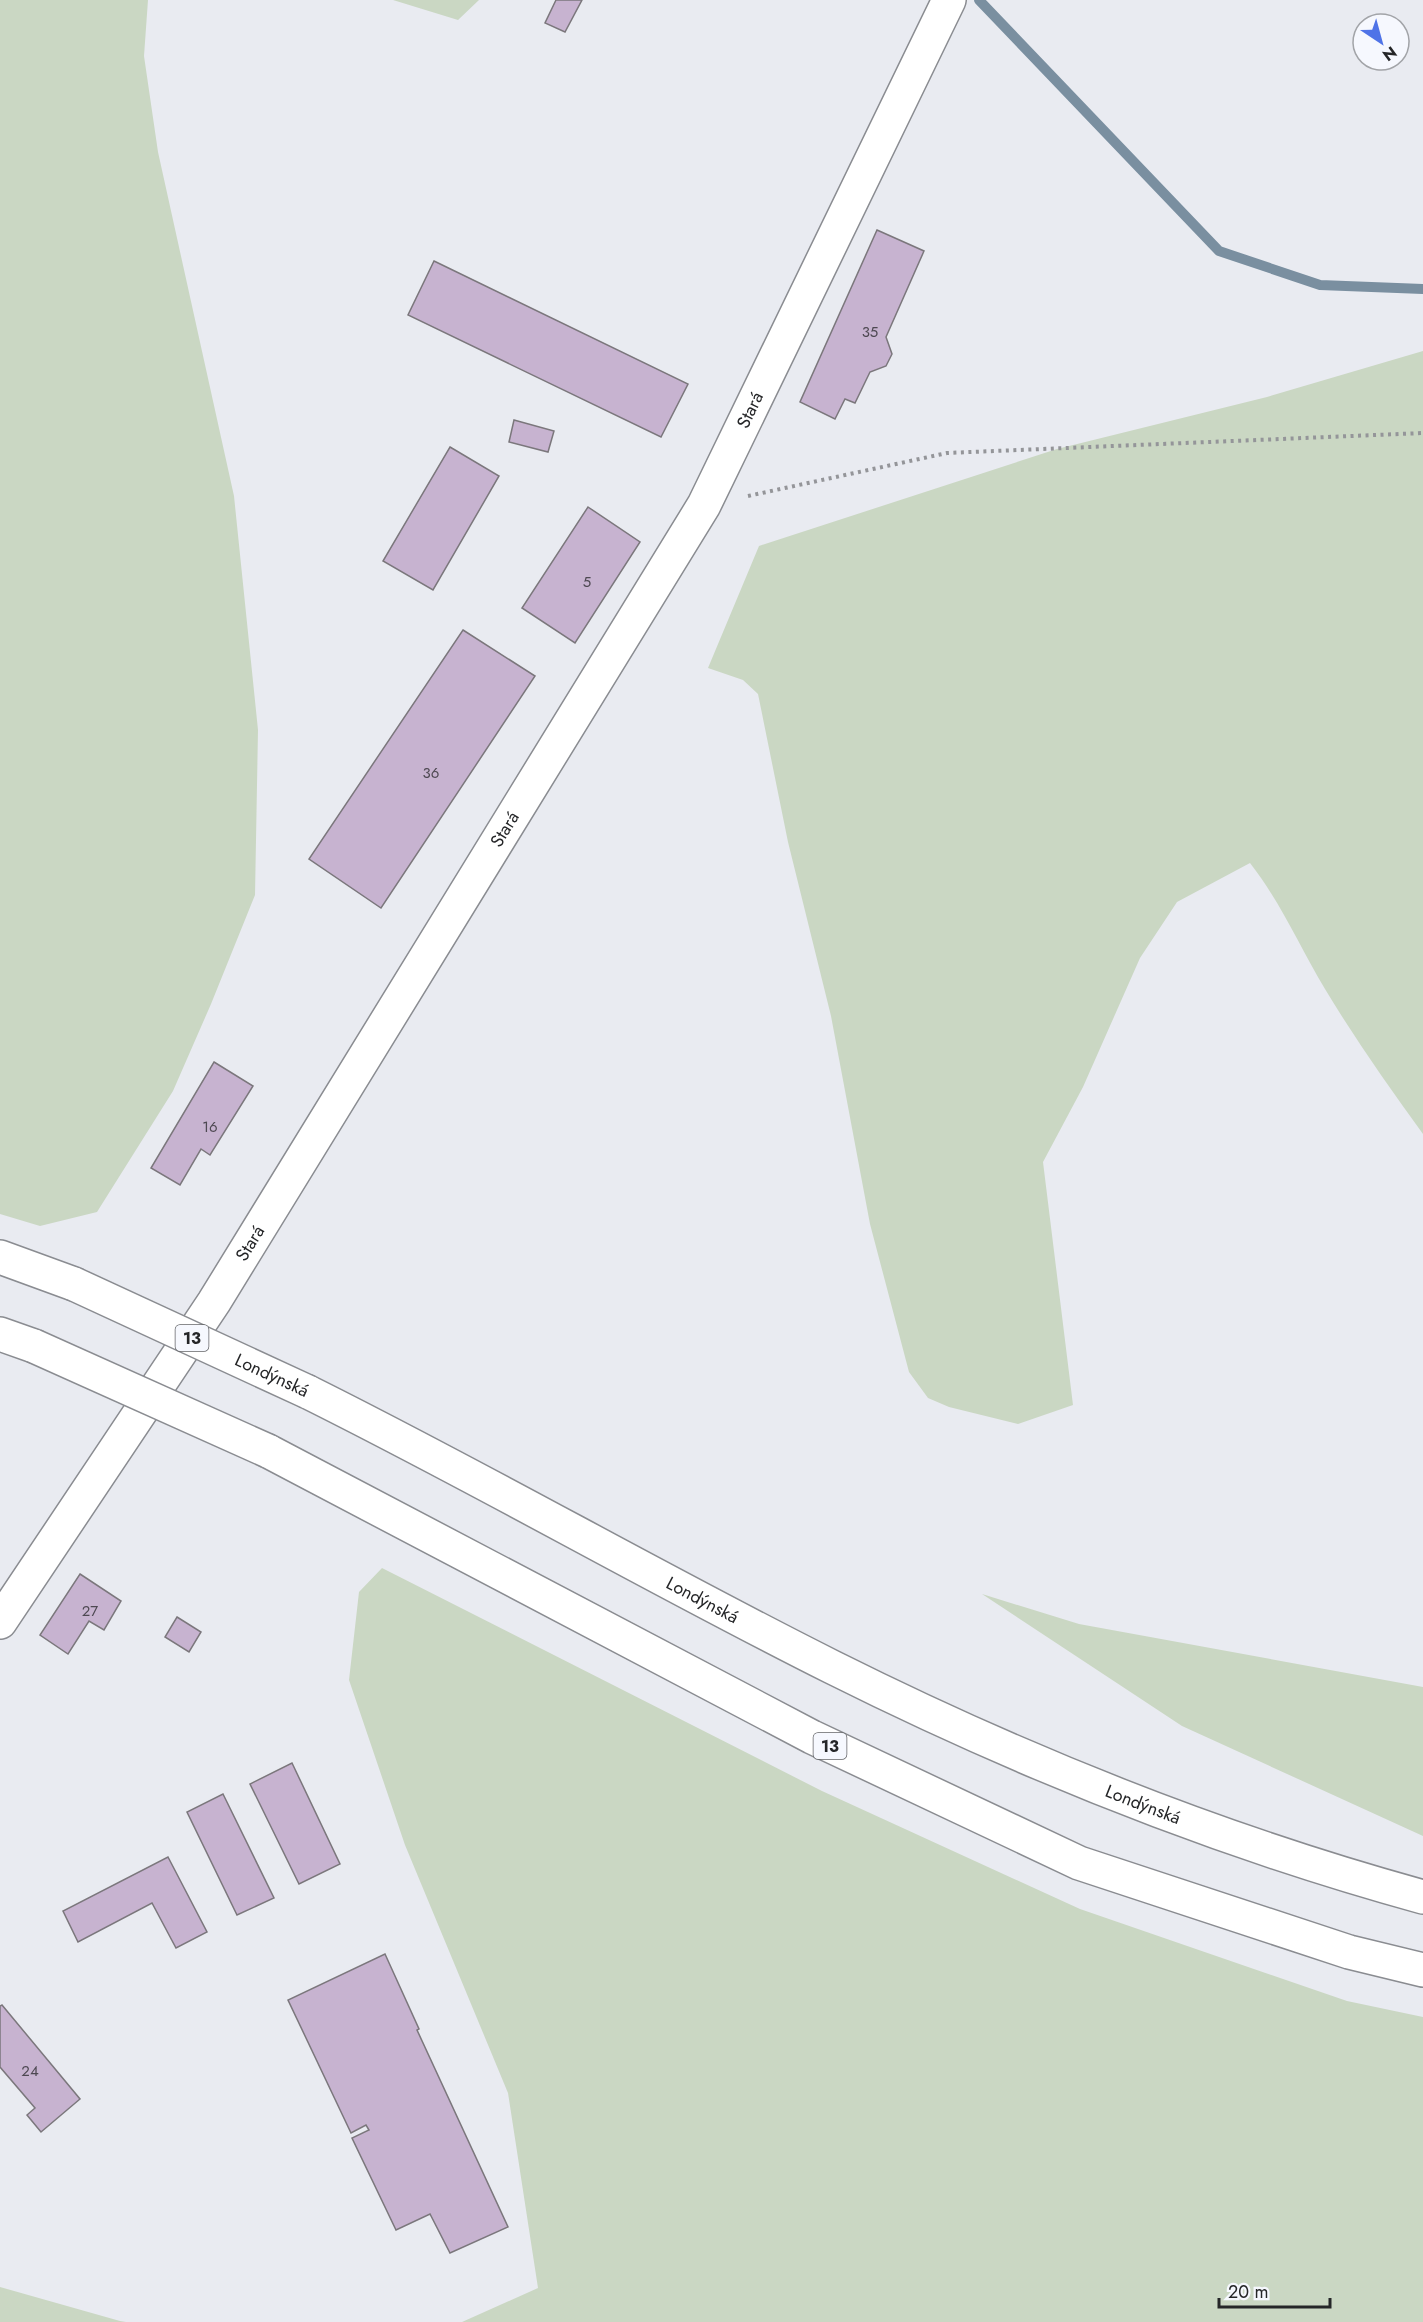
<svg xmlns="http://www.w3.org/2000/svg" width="1423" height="2322" viewBox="0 0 1423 2322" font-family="Jost,sans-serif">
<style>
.green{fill:#cad7c3}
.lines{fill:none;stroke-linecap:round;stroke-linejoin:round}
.stream{stroke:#7a8fa0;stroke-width:10}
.building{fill:#c7b3d0;stroke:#7b777c;stroke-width:1.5}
.secondary-casing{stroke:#8a8c91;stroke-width:36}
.highway-casing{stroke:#8a8c91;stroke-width:36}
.path{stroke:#949599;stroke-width:4;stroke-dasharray:3 4.5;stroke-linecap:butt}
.secondary{stroke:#fff;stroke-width:33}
.highway{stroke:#fff;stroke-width:33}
.highway-bridge-casing{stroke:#8a8c91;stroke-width:36;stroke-linecap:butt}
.highway-bridge{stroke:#fff;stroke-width:33}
.labels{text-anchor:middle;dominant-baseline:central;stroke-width:4.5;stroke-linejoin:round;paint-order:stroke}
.number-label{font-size:15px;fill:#4e4952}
.shield{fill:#f6f8fe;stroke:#646568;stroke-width:1.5}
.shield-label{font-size:16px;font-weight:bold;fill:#252628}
.street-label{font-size:18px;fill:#252628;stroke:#f6f8fe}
</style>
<rect width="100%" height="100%" fill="#e9ebf1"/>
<path class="green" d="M0,0h148l-4,56 14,96 76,344 24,234 -3,165 -44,109 -38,87 -76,121 -57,14 -40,-12z
M393,0h86l-21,20z
M1423,351v783c-34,-47 -68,-95 -98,-145 -25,-42 -45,-88 -75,-126l-73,39 -37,56 -57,129 -40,75 30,243 -55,19 -69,-17 -21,-9 -19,-26 -39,-148 -39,-208 -43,-174 -30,-148 -15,-14 -35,-12 51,-122 298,-97 210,-52z
M382,1568l440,223 258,118 267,92 76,16v305h-961l76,-34 -30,-195 -103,-248 -56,-165 10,-88z
M982,1594l97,30 344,63v149l-241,-110z
M0,2287l120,34 6,1h-126z"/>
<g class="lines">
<path class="stream" d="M979,0l240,251 101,34 103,4"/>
</g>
<path class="building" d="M556,0h26l-17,32 -20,-9z
M877,230l47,21 -38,86 6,17 -6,12 -16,6 -15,31 -10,-4 -10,20 -35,-17z
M434,261l254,123 -27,53 -253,-122z
M514,420l40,11 -6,21 -39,-10z
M450,447l49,29 -66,114 -50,-29z
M588,507l52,35 -65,101 -53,-35z
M463,630l72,46 -154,232 -72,-49z
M214,1062l39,24 -43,69 -9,-6 -21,36 -29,-17z
M80,1574l41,27 -17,29 -15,-9 -21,33 -28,-19z
M177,1617l24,15 -12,20 -24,-15z
M292,1763l48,101 -41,20 -49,-100z
M223,1794l51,104 -37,17 -50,-103z
M168,1857l39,75 -31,16 -24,-45 -74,39 -15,-31z
M385,1954l34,75 -2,1 91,197 -58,26 -20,-39 -34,16 -44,-92 17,-8 -3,-5 -15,8 -63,-133z
M2,2005l78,94 -39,33 -14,-17 8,-7 -35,-41v-61z"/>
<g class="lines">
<g class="secondary-casing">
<g id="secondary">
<path id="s1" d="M0,1622l214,-320 490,-797 245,-505"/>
</g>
</g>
<g class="highway-casing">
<g id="highway">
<path d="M0,1257l74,27"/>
<path d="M0,1334l34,12"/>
<path id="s2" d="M308,1392c177,88 348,187 524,275 190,95 387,174 591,230"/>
<path d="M268,1451l544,286 267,126 270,89 74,18"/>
</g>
</g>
<path class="path" d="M748,496l199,-43 476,-20"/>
<use href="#secondary" class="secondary"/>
<use href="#highway" class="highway"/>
<g class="highway-bridge-casing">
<g id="highway-bridge">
<path id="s3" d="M74,1284l234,108"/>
<path d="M34,1346l234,105"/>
</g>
</g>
<use href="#highway-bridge" class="highway-bridge"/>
</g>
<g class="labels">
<g class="number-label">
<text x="870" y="332">35</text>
<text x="587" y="582">5</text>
<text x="431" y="773">36</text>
<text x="210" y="1127">16</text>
<text x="90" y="1611">27</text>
<text x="30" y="2071">24</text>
</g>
<g class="shield">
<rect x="175.5" y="1325" width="33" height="26" rx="4.5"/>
<rect x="813.5" y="1733" width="33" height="26" rx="4.5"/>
</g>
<g class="shield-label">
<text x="192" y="1338">13</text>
<text x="830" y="1746">13</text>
</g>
<g class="street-label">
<text stroke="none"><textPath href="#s1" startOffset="1426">Stará</textPath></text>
<text stroke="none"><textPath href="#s1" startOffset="940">Stará</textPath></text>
<text stroke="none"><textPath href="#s1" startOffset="454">Stará</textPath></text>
<text stroke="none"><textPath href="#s3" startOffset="218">Londýnská</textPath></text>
<text stroke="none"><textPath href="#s2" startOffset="446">Londýnská</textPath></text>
<text stroke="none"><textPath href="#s2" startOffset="932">Londýnská</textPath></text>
</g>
</g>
<g transform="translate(1381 42) rotate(144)"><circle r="28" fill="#f6f8fe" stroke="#a2a4a8" stroke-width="1.5"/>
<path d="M0-4.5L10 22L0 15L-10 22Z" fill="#4f73e7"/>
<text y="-9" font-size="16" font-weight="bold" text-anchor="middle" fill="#252628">N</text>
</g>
<path d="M1219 2298v9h111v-9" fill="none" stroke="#252628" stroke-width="3"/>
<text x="1228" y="2298" font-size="18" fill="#252628" stroke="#f6f8fe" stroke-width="4.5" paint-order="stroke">20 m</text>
</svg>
